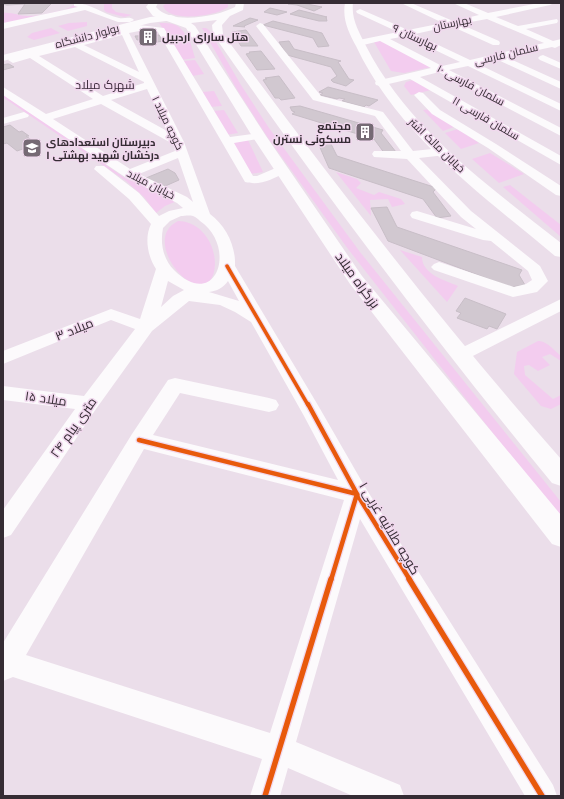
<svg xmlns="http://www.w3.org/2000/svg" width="564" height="799" viewBox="0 0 564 799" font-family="Inter,Cairo,sans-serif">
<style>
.green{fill:#f3ccef}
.building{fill:#d1c8d0;stroke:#c8bec7}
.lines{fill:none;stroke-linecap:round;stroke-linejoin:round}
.minor{fill:#fcfafc;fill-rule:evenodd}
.major{fill:#fcfafc;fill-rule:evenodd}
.highway{fill:#fcfafc;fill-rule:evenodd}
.cycleway-far2-casing{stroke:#f1d8ee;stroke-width:5.5}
.cycleway-far1-casing{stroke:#f1d8ee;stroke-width:7}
.cycleway-casing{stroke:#f1d8ee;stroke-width:8}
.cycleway-far2{stroke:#e8590c;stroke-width:3.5}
.cycleway-far1{stroke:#e8590c;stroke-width:4.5}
.cycleway{stroke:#e8590c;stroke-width:5.5}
.labels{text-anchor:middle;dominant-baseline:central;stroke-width:3;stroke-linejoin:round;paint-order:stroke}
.far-street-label{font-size:11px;fill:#352c34;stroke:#f1d8ee}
.far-poi-label{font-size:11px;font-weight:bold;fill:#352c34;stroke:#f1d8ee;text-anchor:start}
.far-neighbourhood-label{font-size:12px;fill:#3a2839;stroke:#f1d8ee}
.street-label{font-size:13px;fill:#352c34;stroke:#f1d8ee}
</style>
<rect width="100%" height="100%" fill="#ebdeea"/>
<path class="green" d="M104,3h8v5l4,4 16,3 -8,2 -18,-5 -2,-2z
M166,3h61l1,1v3c-11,9 -60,16 -65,-1z
M74,5l6,1 -77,18v-11c9,-1 16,3 25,3 15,0 34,-4 46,-11z
M87,22v4l-19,5 -10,-5 11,-3z
M159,23c18,0 21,2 30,17l-17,2z
M51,28l9,5 -26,7 -7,-3 5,-4z
M202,28h4l3,2 32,55 28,43 91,124 201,250v18l-213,-271 -80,-111 -32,-50z
M382,40l49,27 -27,6 -13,-2 -17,-29z
M190,41l5,17 -14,2 -8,-17z
M195,60l9,14 -12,2 -9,-15z
M413,80l18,10 -20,5 -7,-9 2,-4z
M214,91l8,15 -12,1 -8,-15z
M3,94l122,84 52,23 -12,5 -9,7 -12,-16 -18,-16 -122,-83z
M430,109l24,18 -11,4 -20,-21z
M224,110l14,23 -12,2 -14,-24z
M458,129l21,14 -18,6 -16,-16z
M248,140l15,32 -13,2 -18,-32z
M490,153l34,21 -25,9 -27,-24z
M336,172l21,7 4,4 -5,5 18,7 5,-3 22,7 4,5 -13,3 -4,-8 -18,1 1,16z
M510,185l51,40v12l-58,-50z
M178,221c25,0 41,28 36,51 -11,43 -77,-31 -36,-51z
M400,250l22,7c0,17 22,23 36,29l-11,16z
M538,341c8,-1 17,10 23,15v5l-11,-7 -8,3 8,8 -12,6 -9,-6 -5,1 1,9 28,24 8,-4v9l-10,5 -10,-3 -27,-32 3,-22z"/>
<path class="building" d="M3,3h49l-10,10 -24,1 7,-10 -18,1 -4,-1z
M292,3h10l20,4 -8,4 -17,-6 -9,-1z
M270,8l17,4 -10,3 -13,-3z
M299,10l28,7h-1l1,4h-8l-29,-7z
M250,18l8,2 -14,6 1,1 -12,-1z
M273,21l49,12 7,13 -11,1 -5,-9 -50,-13z
M246,30l12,16h-17l-9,-14z
M159,35l5,6 -14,2 -2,-4 -11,1 -2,-4z
M289,41l5,8 47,12 -3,1 11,17 5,1 -8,6 -13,-4 -2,-2 6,-4 -6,-9 -44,-12 -8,-13z
M261,51l14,18 -18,1 -11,-16 4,-1 -1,-1z
M7,64h2l5,3 -11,3v-5z
M279,76l16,22 -14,2 -2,-2h-4l-12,-18 4,-1 -2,-1z
M328,87l50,13 -9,6 -3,-1 -2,2 -22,-6 3,-2 -6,-1 -2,1 -17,-4 3,-2 -4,-1z
M300,106l83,24 -2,3 15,19 -11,2 -11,-15 -82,-25 3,-2 -3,-1 -2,-4z
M10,125l9,7 3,-1 7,5h-3l11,8 -20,7 -10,-8 -4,1v-17z
M330,142l7,14 100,32 -4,4 18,24 -14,2 -14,-19 -94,-31 -11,-25z
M168,169l7,4 4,7 -16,7 -17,-9z
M387,207l10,20 125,43 -3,5 6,10 -15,2 -122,-46 -17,-33z
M465,298l41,16 -9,15 -8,-3 -2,3 -30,-11 4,-5 -5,-2z"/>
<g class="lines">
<path class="minor" d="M74,3c17,0 28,11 45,15 6,1 11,-2 15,2l-4,2h-12l-33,-12 -82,19v-6l75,-16 -4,-1z
M401,3h10l42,18 26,-6 -26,-12h11l24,10 51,-10h15l-4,2 -54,12 22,9 39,-7 1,2 -1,2 -31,6 27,12 8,-2v6l-6,3 -3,-1 -46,10 55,25v7l-65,-30 -18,5 83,40v7l-93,-45 -19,4 112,58v8l-122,-64 -19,5 141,79v9l-151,-86 -30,7 -4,-1 -1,-2 1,-2 55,-13 -51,-27 -21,5 -4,-3 4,-3 39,-8 -41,-19 -1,-2 4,-2 48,21 35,-7zM487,19l57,24 -74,17 -55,-26 36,-8 42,19h6l1,-2 -1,-2 -39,-17zM406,36l54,26 -18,4 -52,-27z
M260,23l3,1 58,72 62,16 30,39 29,-3 4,1 2,3 -2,3 -27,3 52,53 69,55 8,15 -11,11 -24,5 -79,-27 -3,-3 3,-3 5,-2 75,25 12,-3 6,-4 -4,-9 -37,-30 -8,-1 -71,-22 -2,-3 2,-3 5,-1 59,18 -15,-12 -54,-58 -33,-2 -2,-3 2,-3h27l-26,-35 -62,-16 -57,-74z
M139,25l25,3 66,109 29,-4 4,1 2,2 -2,2 -29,5 19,33h4l21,-9h8l2,3 -2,3c-15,6 -25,13 -41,9l-87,-150 -19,-1 -10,2 55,109 26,72c16,12 26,32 25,52l84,141 46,80 188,298 4,11h-32l-165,-277 -64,223 104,43 4,11h-51l-65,-28 -8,28h-30l12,-37 -249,-82 -10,4v-38l129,-209 36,-54 7,-2 94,20 7,2 3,5 -3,5 -7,2 -89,-19 -27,42 185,45 -34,-64 -53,-94 -16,-10 -15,-7 -31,-4 -37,30 -56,78 -85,126 -8,3v-28l72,-101 -72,-9v-14l81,10 51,-67 -24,-9 -108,44v-13l108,-42 29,10 16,-50c-8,-12 -12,-31 -5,-45l-22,-25 -35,-30 2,-3h8l35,27 20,23 10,-5 14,-3 -6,-5 -52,-26 -122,-82v-8l43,27 47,-15 -63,-41 -17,5 -5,-3 2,-2 14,-3 -3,-3 2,-2 3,-1 7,3 35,-9 -2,-2 1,-2 3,-1 7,3zM122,35l17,37 -55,-27zM75,47l69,35v1l-41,13 -64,-40zM147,89l20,42 -56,-31zM101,104l72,40 2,7 -45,18 -77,-50zM178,158l15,44 -6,-5 -48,-23zM181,216c3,0 8,-1 12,0 3,1 5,3 7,5 38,26 16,91 -26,49 -11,-11 -14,-27 -11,-42l7,-7zM168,281l16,9 -11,6 -12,11zM228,281l11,20 -30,-9c8,-1 14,-4 19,-11zM144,449l200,51 -74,233 -244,-78z
M543,55l18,8v6l-21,-9 -2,-2 2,-2z
M419,92l4,1 17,17 56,34 65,42v10l-5,-1 -68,-47 -56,-34 -18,-19z
M24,112l5,3 -1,2 -25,7v-6z
M561,299v12l-94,48 -6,2 -6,-2 -3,-4 3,-4z"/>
<path class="major" d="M345,3h8c-2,16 6,29 13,43 43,84 123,140 195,197v14l-6,-1c-74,-62 -157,-121 -199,-210 -7,-13 -14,-27 -11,-43z
M171,15l3,1 2,2 -2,2 -24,3 -147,38v-6l147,-38z"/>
<path class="highway" d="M149,3h9l-2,4c15,18 60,10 79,0l1,-4h8l-1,7 -13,6 -8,9 1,9c108,145 218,289 338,425v27l-9,-3c-119,-145 -232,-295 -339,-449l-1,-9 5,-5 -26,3 4,3 71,110 96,140 199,239v32l-9,-3 -202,-260 -98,-148 -66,-108 -33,-12 -7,-9z"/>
<g class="cycleway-far2-casing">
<path id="cycleway-far2" d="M227,266l81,139"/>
</g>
<g class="cycleway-far1-casing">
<path id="cycleway-far1" d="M308,404l49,90 53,86
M139,440l218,54 -26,86"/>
</g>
<g class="cycleway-casing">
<path id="cycleway" d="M409,579l133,217
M265,796l66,-217"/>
</g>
<use href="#cycleway-far2" class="cycleway-far2"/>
<use href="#cycleway-far1" class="cycleway-far1"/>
<use href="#cycleway" class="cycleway"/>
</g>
<defs>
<g id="building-square" transform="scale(1)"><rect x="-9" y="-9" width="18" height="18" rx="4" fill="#756a74" stroke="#f1d8ee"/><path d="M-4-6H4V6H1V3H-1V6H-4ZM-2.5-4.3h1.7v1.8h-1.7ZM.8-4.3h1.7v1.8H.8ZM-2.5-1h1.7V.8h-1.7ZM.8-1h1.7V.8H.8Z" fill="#fff"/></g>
<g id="school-square" transform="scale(1)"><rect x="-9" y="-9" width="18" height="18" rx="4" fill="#756a74" stroke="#f1d8ee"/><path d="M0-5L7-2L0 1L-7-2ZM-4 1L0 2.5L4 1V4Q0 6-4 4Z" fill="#fff"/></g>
</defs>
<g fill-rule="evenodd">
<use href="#building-square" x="148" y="37"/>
<use href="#building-square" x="365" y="132"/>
<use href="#school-square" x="32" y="148"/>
</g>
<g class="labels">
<g class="far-street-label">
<text transform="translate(452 23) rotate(-12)">بهارستان</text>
<text transform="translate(87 36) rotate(-15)">بولوار دانشگاه</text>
<text transform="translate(415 37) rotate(25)">بهارستان ۹</text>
<text transform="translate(506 54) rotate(-13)">سلمان فارسی</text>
<text transform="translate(471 85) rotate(28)">سلمان فارسی ۱۰</text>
<text transform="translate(486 118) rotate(30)">سلمان فارسی ۱۱</text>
<text transform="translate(168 123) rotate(64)">کوچه میلاد ۱</text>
<text transform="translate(437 145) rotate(44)">خیابان مالک اشتر</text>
<text transform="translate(151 184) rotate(27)">خیابان میلاد</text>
</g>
<g class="far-poi-label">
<text x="162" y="37">هتل سارای اردبیل</text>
<text x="351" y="126" text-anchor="end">مجتمع<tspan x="351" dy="13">مسکونی نسترن</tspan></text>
<text x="46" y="142">دبیرستان استعدادهای<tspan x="46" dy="13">درخشان شهید بهشتی ۱</tspan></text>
</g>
<g class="far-neighbourhood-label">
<text x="105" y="84">شهرک میلاد</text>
</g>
<g class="street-label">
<text transform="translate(358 280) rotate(54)">بزرگراه میلاد</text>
<text transform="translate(74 329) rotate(-22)">میلاد ۳</text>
<text transform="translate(46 398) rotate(8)">میلاد ۱۵</text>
<text transform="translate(73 427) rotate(-55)">۲۴ متری پیام</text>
<text transform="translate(390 528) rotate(59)">کوچه طلائیه غربی ۱</text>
</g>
</g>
<rect width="564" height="799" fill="none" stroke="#352c34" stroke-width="8"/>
</svg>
